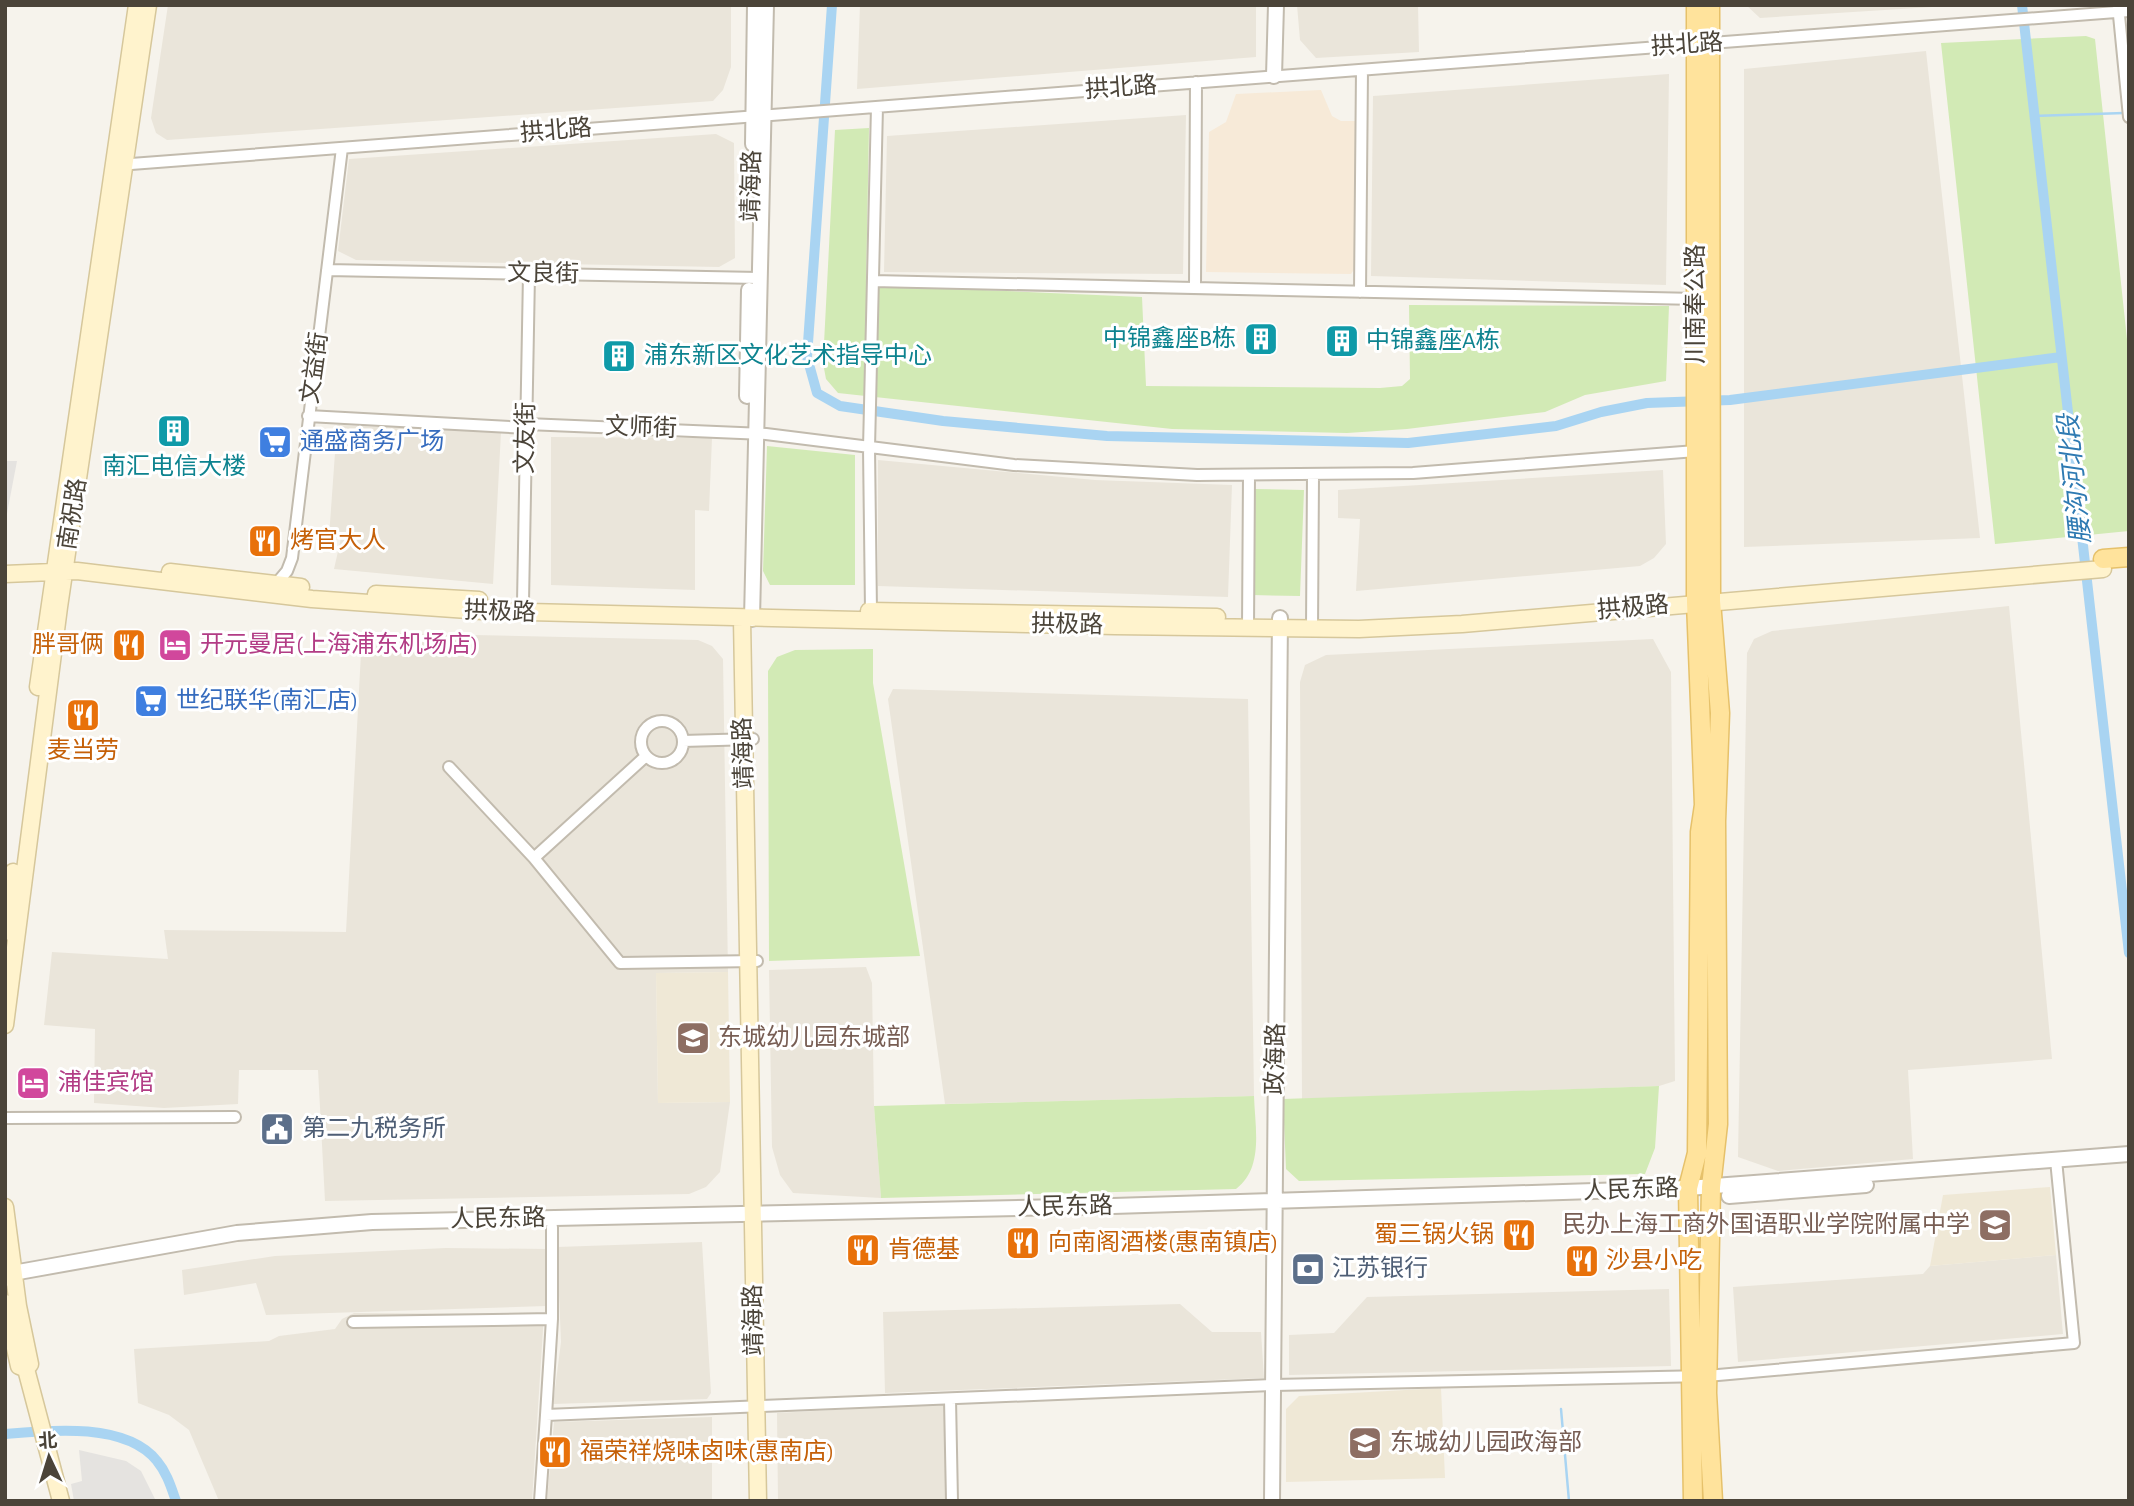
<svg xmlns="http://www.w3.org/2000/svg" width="2134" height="1506" viewBox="0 0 2134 1506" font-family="'Alegreya Sans','Noto Sans SC',sans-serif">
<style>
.residential{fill:#eae5da}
.commercial{fill:#f7ead8}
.education{fill:#efe8d6}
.green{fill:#d2eab5}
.parking{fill:#e5e3e0}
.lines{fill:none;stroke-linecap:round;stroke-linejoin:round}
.stream{stroke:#a9d4f2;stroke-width:2.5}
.canal{stroke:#a9d4f2;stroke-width:10}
.minor-casing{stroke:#c2bbae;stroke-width:14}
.tertiary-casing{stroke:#c2bbae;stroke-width:18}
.secondary-casing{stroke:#d6c79b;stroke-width:19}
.primary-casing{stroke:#e6c16a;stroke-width:21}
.minor{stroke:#fff;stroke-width:10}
.tertiary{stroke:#fff;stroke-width:14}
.secondary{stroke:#fff3cd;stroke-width:16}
.primary{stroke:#ffe39c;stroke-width:18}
.labels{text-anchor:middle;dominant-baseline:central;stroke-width:6;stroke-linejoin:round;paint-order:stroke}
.street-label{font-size:24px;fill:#4b4439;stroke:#fff}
.culture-label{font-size:24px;fill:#0d838f;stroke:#fff;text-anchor:start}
.shop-label{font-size:24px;fill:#366cbe;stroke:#fff;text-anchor:start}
.food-label{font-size:24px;fill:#c56008;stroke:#fff;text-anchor:start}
.hotel-label{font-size:24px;fill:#b23c85;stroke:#fff;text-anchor:start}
.education-label{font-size:24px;fill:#785e54;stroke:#fff;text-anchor:start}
.service-label{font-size:24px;fill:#4e5e75;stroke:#fff;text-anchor:start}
.water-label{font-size:26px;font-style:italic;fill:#2e7ab2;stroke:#fff}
</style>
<rect width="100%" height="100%" fill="#f6f3ec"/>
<path class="residential" d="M168,5h563v62l-8,23 -10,11 -546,39 -11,-7 -5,-15z
M860,5h396v52l-399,32z
M1297,5h121l1,47 -103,6 -16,-18z
M1746,5h186v2l-172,11z
M1926,51l54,487 -236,9v-478z
M1669,74l-3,211 -295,-9 2,-180z
M1186,115l-3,159 -299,-2 3,-136z
M716,134l18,9 1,115 -16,9 -363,-7 -18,-9 11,-92z
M337,425l164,7 -8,152 -159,-15 7,-31 -12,-1z
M551,437l161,1 -3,73 -14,-1v80l-144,-5z
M878,460l217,20 137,5 -4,112 -350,-11z
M1663,470l3,74 -12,14 -14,8 -284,25 4,-72 -22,-1v-28z
M2009,606l43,453 -144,11 5,89 -135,12 -40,-14 9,-504 7,-14 18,-8z
M379,633l319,7 14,6 11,13 5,313 -72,1 2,130 72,-1 -10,70 -14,15 -17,7 -364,7 -7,-131h-79l-1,34 -74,4 -70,-5 1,-74 -51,-4 8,-73 116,7 -4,-29 182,2 15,-279z
M1653,639l18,33 4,409 -16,5 -357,13 -2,-417 5,-17 21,-10z
M893,689l355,10 6,397 -309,8 -57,-405z
M866,967l6,16 2,123 7,92 -88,-5 -13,-18 -8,-28 -3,-177z
M702,1242l9,151 -4,6 -154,5 8,-62 -4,-95z
M446,1248l101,1 -1,57 -280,9 -10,-32 -72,12 -2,-25 93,-14z
M2056,1255l7,79 -325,28 -5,-75 190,-13 7,-8z
M1669,1289l2,77 -382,9v-40l45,-2 33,-36z
M1180,1304l32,28h49l3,46 -379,15 -2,-81z
M354,1313l190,1 -12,187h-313l-30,-71 -20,-15 -31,-12 -4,-54 135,-8 10,-5 56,-7 7,-10z
M946,1404v97h-168l-1,-88z
M712,1417v84h-165l7,-79z"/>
<path class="commercial" d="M1321,90l11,26 9,5h16l-2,147 -4,6 -145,-2 3,-140 17,-10 10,-28z"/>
<path class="education" d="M728,972l2,130 -72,1 -2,-130z
M2050,1187l6,68 -126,11 13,-71z
M1441,1388l4,90 -159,4v-73l13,-13z"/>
<path class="green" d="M2086,36l9,3 34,319v173l-134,13 -54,-501z
M869,128l-3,157 276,12 4,89 234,2 22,-2 8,-7 -1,-74 260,1 -3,75 -81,14 -40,17 -138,17 -60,4 -175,-4 -334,-36 -12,-14 -3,-16 12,-233z
M767,446l88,9v130h-85l-7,-14z
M1254,489l50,1 -4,106 -48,-1z
M873,649v34l47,273 -151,5 -1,-290 9,-14 18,-7z
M1659,1086l-4,62 -10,26 -346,7 -13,-12 -3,-70z
M1254,1096c1,32 10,72 -18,93l-355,9 -7,-92z"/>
<path class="parking" d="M5,461h12l-12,63z
M79,1450l47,11 15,10 15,30h-82l-3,-17 11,-3z"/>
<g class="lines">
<path class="stream" d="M2033,116l91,-3
M1561,1409l8,92"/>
<path class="canal" d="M832,5l-25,352 10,36 23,13 103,15 164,15 301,7 148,-17 45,-14 46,-9 83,-3 331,-43
M2022,5l107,948
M5,1434c44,-4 121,-12 152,27 10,12 14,26 19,40"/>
<g class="minor-casing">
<path id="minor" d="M2118,5l11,112
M118,165l2011,-154
M327,270l432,8
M873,281l824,18
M1195,288l1,-206
M1360,292l2,-222
M308,416l219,12
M527,424l239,10 248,31 183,10 216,-2 283,-22
M276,584l11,-13 5,-13 50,-410
M523,602l6,-328
M871,611l-2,-163 8,-341
M1248,628l1,-152
M1312,629l1,-153
M641 742a21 21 0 1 1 42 0a21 21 0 1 1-42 0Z
M683,741l70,-2
M449,767l85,91 86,105 137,-2
M534,858l112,-102
M5,1118l230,-1
M552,1319v-92
M353,1322l199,-3 -6,96 728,-30 433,-9 367,-33 -18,-183
M950,1399l2,102
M540,1501l6,-86"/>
</g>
<g class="tertiary-casing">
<path id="tertiary" d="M1274,76l2,-71
M753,144l2,-139
M747,396l2,-106
M752,619l14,-614
M1729,1196l137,-11
M5,1279l8,-6 224,-40 135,-11 741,-16 575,-18 441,-34
M1272,1501l8,-883"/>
</g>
<g class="secondary-casing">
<path id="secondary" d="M170,572l131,15
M5,574l72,-3 235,28 170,12 633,15 244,3 103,-5 641,-55
M376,594l103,6
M869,611l348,6
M742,619l16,882
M38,687l99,-682
M5,932l8,-60
M5,1025l54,-418 89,-602
M5,1207l13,99 12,58 -4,5 35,132
M5,1303l14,63 7,3"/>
</g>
<g class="primary-casing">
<path id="primary" d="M1710,5l1,596 9,112 -4,108 2,303 -7,63 -4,206 6,108
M2103,559l26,-2
M1693,1501l-5,-313 9,-35 3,-321 4,-27 -8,-203v-597"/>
</g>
<use href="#minor" class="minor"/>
<use href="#tertiary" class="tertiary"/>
<use href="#secondary" class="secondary"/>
<use href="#primary" class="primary"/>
</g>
<defs>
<g id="building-square" transform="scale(1.75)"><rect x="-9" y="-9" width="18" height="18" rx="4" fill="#0f9aa8" stroke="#fff"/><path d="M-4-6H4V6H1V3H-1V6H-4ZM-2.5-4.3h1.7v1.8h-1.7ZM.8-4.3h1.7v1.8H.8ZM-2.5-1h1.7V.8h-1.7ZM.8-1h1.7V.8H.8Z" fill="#fff"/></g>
<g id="supermarket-square" transform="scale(1.75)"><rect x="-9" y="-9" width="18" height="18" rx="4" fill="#3f7fe0" stroke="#fff"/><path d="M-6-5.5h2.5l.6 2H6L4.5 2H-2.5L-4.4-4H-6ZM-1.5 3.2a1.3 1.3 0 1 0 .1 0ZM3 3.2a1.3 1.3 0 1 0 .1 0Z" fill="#fff"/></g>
<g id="restaurant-square" transform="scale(1.75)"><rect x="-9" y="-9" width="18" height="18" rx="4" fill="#e8710a" stroke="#fff"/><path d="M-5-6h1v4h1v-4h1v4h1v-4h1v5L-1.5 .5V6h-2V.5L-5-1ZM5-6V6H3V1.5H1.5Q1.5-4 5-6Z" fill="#fff"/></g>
<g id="hotel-square" transform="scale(1.75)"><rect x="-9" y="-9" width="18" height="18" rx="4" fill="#d1479c" stroke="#fff"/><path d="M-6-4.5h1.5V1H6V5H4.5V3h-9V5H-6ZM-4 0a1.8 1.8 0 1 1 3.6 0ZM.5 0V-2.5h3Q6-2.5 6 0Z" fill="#fff"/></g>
<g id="school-square" transform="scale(1.75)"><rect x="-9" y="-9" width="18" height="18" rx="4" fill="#8d6e63" stroke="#fff"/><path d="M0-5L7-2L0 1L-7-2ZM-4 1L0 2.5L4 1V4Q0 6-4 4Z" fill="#fff"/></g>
<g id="civic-square" transform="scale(1.75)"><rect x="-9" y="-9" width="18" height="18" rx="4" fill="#5c6f8a" stroke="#fff"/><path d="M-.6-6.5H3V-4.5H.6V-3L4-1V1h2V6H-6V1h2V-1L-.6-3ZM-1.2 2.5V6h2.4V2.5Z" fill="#fff"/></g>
<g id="bank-square" transform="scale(1.75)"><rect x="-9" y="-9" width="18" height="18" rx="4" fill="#5c6f8a" stroke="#fff"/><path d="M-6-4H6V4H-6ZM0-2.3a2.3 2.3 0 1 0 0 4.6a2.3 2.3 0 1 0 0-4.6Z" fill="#fff"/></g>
</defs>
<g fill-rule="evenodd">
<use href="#building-square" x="1261" y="339"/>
<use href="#building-square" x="1342" y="341"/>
<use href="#building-square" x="619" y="356"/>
<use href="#building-square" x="174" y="431"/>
<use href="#supermarket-square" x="275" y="442"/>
<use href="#restaurant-square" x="265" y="541"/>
<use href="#restaurant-square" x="129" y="645"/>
<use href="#hotel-square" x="175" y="645"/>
<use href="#supermarket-square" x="151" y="701"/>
<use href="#restaurant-square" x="83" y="715"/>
<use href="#school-square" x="693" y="1038"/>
<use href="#hotel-square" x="33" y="1083"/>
<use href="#civic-square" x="277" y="1129"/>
<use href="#school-square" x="1995" y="1225"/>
<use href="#restaurant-square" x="1519" y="1235"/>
<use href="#restaurant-square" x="1023" y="1243"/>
<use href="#restaurant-square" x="863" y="1250"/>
<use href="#restaurant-square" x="1582" y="1261"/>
<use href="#bank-square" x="1308" y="1269"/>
<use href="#school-square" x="1365" y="1443"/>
<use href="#restaurant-square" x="555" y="1452"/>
</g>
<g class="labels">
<g class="street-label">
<text transform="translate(1687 45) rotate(-4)">拱北路</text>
<text transform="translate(1121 88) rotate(-4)">拱北路</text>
<text transform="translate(556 131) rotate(-5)">拱北路</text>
<text transform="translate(752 186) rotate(-89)">靖海路</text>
<text transform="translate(543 274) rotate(1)">文良街</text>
<text transform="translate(1696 304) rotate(-90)">川南奉公路</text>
<text transform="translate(315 368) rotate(-82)">文益街</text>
<text transform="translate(641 428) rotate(2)">文师街</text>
<text transform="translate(526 438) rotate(-89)">文友街</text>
<text transform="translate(73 514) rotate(-81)">南祝路</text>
<text transform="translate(1633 608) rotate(-5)">拱极路</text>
<text transform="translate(500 612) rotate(2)">拱极路</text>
<text transform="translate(1067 625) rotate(1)">拱极路</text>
<text transform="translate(744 753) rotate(-92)">靖海路</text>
<text transform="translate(1276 1059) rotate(-89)">政海路</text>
<text transform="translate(1631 1190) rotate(-2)">人民东路</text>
<text transform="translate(1065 1207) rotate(-1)">人民东路</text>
<text transform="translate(498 1219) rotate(-1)">人民东路</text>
<text transform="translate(754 1320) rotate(-91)">靖海路</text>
</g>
<g class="culture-label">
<text x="1236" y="339" text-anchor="end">中锦鑫座B栋</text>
<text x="1366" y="341">中锦鑫座A栋</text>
<text x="644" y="356">浦东新区文化艺术指导中心</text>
<text x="174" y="467" text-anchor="middle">南汇电信大楼</text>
</g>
<g class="shop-label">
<text x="300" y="442">通盛商务广场</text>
<text x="176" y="701">世纪联华(南汇店)</text>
</g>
<g class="food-label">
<text x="290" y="541">烤官大人</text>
<text x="104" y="645" text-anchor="end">胖哥俩</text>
<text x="83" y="751" text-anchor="middle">麦当劳</text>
<text x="1494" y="1235" text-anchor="end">蜀三锅火锅</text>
<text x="1048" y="1243">向南阁酒楼(惠南镇店)</text>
<text x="888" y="1250">肯德基</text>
<text x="1606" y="1261">沙县小吃</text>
<text x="580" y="1452">福荣祥烧味卤味(惠南店)</text>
</g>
<g class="hotel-label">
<text x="200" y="645">开元曼居(上海浦东机场店)</text>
<text x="58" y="1083">浦佳宾馆</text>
</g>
<g class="education-label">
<text x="718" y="1038">东城幼儿园东城部</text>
<text x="1970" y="1225" text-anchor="end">民办上海工商外国语职业学院附属中学</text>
<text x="1390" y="1443">东城幼儿园政海部</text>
</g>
<g class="service-label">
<text x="302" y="1129">第二九税务所</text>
<text x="1332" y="1269">江苏银行</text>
</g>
<g class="water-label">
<text transform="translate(2075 479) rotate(-96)">腰沟河北段</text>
</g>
</g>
<rect width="2134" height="1506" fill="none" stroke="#4b4439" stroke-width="14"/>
<g transform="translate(49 1457) rotate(356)" stroke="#ffffff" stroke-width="5" paint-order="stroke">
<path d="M0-5L12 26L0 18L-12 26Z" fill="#4b4439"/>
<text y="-10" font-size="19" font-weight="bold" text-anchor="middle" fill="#4b4439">北</text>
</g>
</svg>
